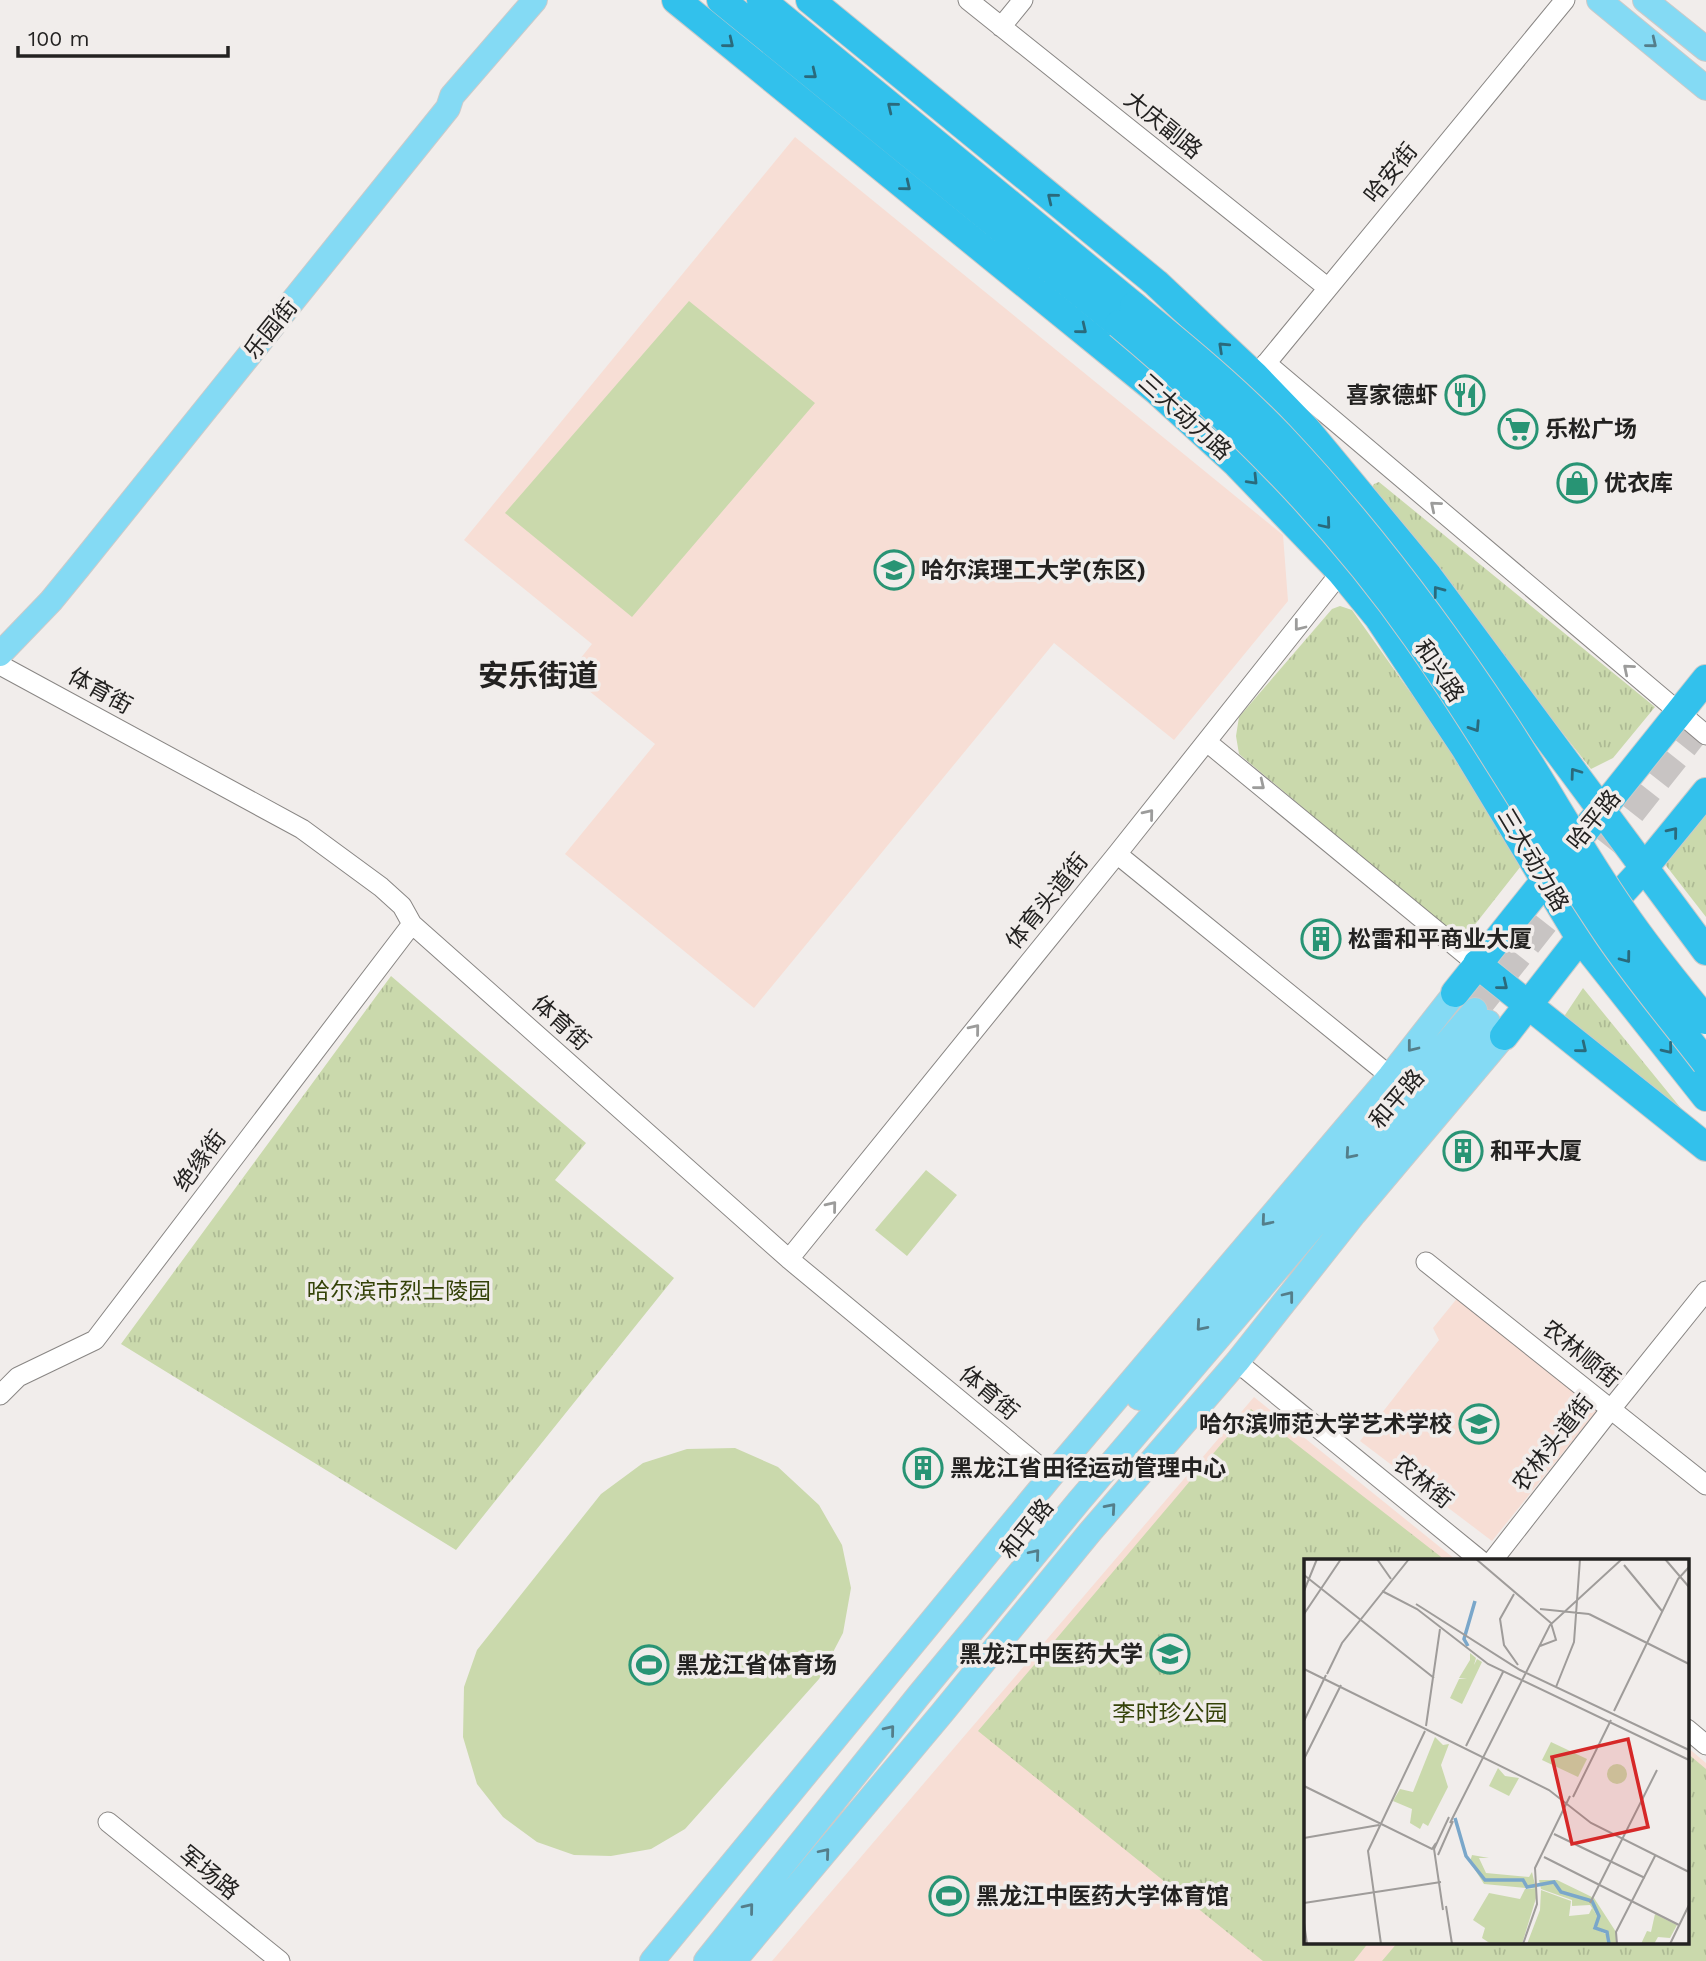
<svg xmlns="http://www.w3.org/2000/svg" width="1706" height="1961" viewBox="0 0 1706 1961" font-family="'Work Sans','Noto Sans SC',sans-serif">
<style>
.education{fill:#f7ded5}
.park{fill:url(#park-tufts)}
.pitch{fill:#cad9ac}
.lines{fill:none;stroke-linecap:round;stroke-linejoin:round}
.highway-tunnel{stroke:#c8c4c3;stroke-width:28;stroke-dasharray:28 14;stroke-linecap:butt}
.minor-casing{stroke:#898684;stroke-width:21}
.major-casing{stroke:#cacaca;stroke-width:26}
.highway-casing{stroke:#cacaca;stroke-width:30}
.minor{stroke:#fff;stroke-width:19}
.major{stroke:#84daf4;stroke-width:24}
.highway{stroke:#32c1ec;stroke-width:28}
.highway-bridge-casing{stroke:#cacaca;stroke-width:30;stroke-linecap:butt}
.highway-bridge{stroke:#32c1ec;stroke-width:28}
.oneway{stroke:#2a6a7c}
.oneway2{stroke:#547e8a}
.oneway3{stroke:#9c9c9b}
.labels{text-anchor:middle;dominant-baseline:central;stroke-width:7;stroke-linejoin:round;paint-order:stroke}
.street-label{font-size:23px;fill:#232221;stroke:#f1edeb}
.poi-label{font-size:23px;font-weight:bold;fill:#232221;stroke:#f1edeb;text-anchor:start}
.park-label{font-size:23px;fill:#344208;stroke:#f1edeb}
.district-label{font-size:30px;font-weight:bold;fill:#232221;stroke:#f1edeb}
.inset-river{fill:none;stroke:#7aa7ca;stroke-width:3.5}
.inset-road{fill:none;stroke:#9f9c9a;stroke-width:2}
.view{fill:#d62828;fill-opacity:0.15;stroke:#d62828;stroke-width:3.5}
.inset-edge{fill:none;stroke:#232221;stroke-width:3.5}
</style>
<defs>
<pattern id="park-tufts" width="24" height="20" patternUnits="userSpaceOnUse" patternTransform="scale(1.75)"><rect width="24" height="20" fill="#cad9ac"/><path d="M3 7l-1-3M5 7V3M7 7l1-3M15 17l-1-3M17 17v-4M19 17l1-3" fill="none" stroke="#adba94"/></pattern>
</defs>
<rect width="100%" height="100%" fill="#f1edeb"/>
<path class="education" d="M795,137l488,398 5,66 -114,139 -120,-97 -300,365 -189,-154 90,-110 -87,-70 24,-30 -128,-104z
M1459,1296l140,112 -107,133 -132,-100 79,-101 -6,-12z
M1254,1397l202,163h-151v382h382v-195l19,16v198h-934z"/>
<path class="park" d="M1379,482l276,225 -42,51 -22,11 -220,-280 3,-5z
M1340,606l12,4 167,236 2,20 -59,75 -223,-187 -3,-18 3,-19 93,-108z
M1706,812v105l-42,-54z
M391,976l195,167 -31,37 119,98 -218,272 -335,-206z
M1583,988l123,151 -149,-112z
M1251,1409l194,151h-140v382h64l-15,19h-91l-285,-230z
M1687,1753l19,16v192h-324l16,-19h289z"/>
<path class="pitch" d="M689,301l126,102 -183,214 -127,-104z
M926,1170l31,25 -50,61 -32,-26z
M735,1448l43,19 41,38 23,40 9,43 -8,45 -24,46 -134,150 -34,20 -40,7 -37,-1 -37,-13 -34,-25 -26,-33 -14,-47 1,-50 13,-37 124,-156 42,-31 44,-14z"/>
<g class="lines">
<path class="highway-tunnel" d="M1475,1010l231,-292"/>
<g class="minor-casing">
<path id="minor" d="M968,0l360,288
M1001,27l22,-27
M1266,363l440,372
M1259,372l306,-372
M0,665l302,164 79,58 21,19 10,18 377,335 262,217
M1207,742l270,222
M1117,854l273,222
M789,1259l328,-405 224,-282
M1426,1262l280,223
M1237,1362l243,198
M0,1395l18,-18 77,-37 317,-416
M1493,1560l118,-151 95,-118
M1687,1729l19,16
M108,1822l172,139"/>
</g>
<g class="major-casing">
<path id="major" d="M1599,0l107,88
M1645,0l61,49
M0,654l51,-53 27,-33 370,-460 4,-12 83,-96
M1139,1398l336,-388
M652,1961l399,-485 339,-400 65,-83
M706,1961l213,-266 160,-194 409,-479
M734,1961l208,-248 148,-181 147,-170 117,-148 150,-178"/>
</g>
<g class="highway-casing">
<path id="highway" d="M676,0l480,390 81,74 104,108 37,45 87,131 115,190 126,159
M721,0l398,324
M761,0l373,306
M810,0l346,283 99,93 51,53 122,147 278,375
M1477,964l229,183
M1455,993l251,-314
M1504,1036l76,-98 64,-70 62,-76"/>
</g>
<use href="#minor" class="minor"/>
<use href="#major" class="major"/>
<use href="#highway" class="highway"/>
<g class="highway-bridge-casing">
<path id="highway-bridge" d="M1134,306c50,41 101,83 146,130 82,87 155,183 221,283 42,63 78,130 121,192 26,38 55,74 84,109
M1119,324c111,93 215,195 298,314 68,97 126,200 192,298 30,44 65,85 97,127"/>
</g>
<use href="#highway-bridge" class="highway-bridge"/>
</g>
<defs><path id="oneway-chevron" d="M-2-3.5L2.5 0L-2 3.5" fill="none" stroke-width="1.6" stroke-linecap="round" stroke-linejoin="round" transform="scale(1.75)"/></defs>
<g class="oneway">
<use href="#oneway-chevron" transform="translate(729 43) rotate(39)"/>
<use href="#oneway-chevron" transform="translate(812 74) rotate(39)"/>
<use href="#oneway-chevron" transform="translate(892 107) rotate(-141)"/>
<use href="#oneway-chevron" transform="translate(906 186) rotate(39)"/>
<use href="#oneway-chevron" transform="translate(1052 198) rotate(-141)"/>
<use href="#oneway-chevron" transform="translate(1082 329) rotate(39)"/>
<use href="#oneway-chevron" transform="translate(1223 347) rotate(-137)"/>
<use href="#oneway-chevron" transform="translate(1253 480) rotate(46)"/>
<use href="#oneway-chevron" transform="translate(1326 524) rotate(50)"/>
<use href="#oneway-chevron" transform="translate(1438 591) rotate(-127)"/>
<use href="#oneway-chevron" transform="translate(1475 727) rotate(57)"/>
<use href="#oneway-chevron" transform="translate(1575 773) rotate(-126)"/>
<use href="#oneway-chevron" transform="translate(1673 832) rotate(-51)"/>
<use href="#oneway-chevron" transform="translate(1626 958) rotate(53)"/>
<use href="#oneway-chevron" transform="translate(1503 985) rotate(39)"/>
<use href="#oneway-chevron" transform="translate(1582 1048) rotate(39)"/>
<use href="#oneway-chevron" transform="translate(1668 1049) rotate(51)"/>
</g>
<g class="oneway2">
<use href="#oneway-chevron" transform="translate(1652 43) rotate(39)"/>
<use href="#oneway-chevron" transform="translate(1412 1047) rotate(128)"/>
<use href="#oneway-chevron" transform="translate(1350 1154) rotate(131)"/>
<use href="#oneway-chevron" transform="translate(1266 1221) rotate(130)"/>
<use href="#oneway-chevron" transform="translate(1289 1296) rotate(-52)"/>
<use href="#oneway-chevron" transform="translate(1201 1326) rotate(131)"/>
<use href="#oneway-chevron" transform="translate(1111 1508) rotate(-49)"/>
<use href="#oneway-chevron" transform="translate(1035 1554) rotate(-50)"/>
<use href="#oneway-chevron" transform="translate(890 1730) rotate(-51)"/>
<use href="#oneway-chevron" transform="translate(825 1853) rotate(-50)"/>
<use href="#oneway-chevron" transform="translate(749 1908) rotate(-51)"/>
</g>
<g class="oneway3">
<use href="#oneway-chevron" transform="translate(1435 506) rotate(-140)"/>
<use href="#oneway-chevron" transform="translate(1299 626) rotate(128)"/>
<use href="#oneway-chevron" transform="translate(1628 669) rotate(-140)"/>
<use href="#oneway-chevron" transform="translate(1260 785) rotate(39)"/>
<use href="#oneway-chevron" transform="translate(1149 814) rotate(-51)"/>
<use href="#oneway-chevron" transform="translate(975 1029) rotate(-51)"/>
<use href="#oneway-chevron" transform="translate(832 1206) rotate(-51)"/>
</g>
<defs>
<g id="restaurant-ring" transform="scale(2.0125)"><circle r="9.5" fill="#f1edeb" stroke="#289474" stroke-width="1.5"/><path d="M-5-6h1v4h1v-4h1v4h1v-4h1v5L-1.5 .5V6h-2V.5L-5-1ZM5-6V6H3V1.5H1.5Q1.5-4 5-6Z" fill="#289474"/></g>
<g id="supermarket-ring" transform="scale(2.0125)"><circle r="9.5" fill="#f1edeb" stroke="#289474" stroke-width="1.5"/><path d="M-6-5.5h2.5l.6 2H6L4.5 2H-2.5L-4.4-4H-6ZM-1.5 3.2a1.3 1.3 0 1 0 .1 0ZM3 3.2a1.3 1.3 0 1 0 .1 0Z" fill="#289474"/></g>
<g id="shop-ring" transform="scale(2.0125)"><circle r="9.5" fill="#f1edeb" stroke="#289474" stroke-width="1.5"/><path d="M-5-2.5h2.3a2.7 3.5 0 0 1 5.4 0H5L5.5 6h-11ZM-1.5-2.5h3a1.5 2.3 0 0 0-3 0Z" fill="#289474"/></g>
<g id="university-ring" transform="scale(2.0125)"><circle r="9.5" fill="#f1edeb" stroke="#289474" stroke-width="1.5"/><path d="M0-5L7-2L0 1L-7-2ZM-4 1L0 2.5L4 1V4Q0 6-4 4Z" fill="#289474"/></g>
<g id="building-ring" transform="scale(2.0125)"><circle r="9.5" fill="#f1edeb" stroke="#289474" stroke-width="1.5"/><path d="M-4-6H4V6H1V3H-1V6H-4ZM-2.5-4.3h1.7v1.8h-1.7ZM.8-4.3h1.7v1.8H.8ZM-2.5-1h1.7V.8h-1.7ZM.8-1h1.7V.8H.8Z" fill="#289474"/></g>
<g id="stadium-ring" transform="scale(2.0125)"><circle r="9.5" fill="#f1edeb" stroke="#289474" stroke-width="1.5"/><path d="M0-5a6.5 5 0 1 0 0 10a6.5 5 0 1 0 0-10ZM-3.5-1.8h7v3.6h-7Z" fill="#289474"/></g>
</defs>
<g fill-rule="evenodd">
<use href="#restaurant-ring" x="1465" y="395"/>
<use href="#supermarket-ring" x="1518" y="429"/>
<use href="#shop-ring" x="1577" y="483"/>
<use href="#university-ring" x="894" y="570"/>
<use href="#building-ring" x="1321" y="939"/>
<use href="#building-ring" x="1463" y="1151"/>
<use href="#university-ring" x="1479" y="1424"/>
<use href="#building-ring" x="923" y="1468"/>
<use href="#university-ring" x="1170" y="1654"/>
<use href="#stadium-ring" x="649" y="1665"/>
<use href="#stadium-ring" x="949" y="1896"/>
</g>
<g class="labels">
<g class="street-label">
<text transform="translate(1163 125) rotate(39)">大庆副路</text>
<text transform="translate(1391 173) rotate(-51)">哈安街</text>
<text transform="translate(271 329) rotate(-51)">乐园街</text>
<text transform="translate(1185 417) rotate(42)">三大动力路</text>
<text transform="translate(1439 671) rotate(56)">和兴路</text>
<text transform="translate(100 691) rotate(29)">体育街</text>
<text transform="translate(1594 820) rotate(-51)">哈平路</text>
<text transform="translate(1533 860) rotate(59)">三大动力路</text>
<text transform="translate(1047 901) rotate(-51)">体育头道街</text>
<text transform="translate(561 1023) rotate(42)">体育街</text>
<text transform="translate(1397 1099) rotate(-49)">和平路</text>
<text transform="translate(200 1161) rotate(-53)">绝缘街</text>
<text transform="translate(1581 1354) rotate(39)">农林顺街</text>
<text transform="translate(989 1393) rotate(40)">体育街</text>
<text transform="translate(1553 1443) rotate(-52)">农林头道街</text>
<text transform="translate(1423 1482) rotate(39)">农林街</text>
<text transform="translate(1027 1529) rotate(-51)">和平路</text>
<text transform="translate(209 1873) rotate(39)">军场路</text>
</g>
<g class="poi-label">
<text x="1438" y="395" text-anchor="end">喜家德虾</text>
<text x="1545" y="429">乐松广场</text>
<text x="1604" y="483">优衣库</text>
<text x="921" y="570">哈尔滨理工大学(东区)</text>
<text x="1348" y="939">松雷和平商业大厦</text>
<text x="1490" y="1151">和平大厦</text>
<text x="1452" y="1424" text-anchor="end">哈尔滨师范大学艺术学校</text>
<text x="950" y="1468">黑龙江省田径运动管理中心</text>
<text x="1143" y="1654" text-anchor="end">黑龙江中医药大学</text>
<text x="676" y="1665">黑龙江省体育场</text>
<text x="976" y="1896">黑龙江中医药大学体育馆</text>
</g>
<g class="park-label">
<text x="399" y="1291">哈尔滨市烈士陵园</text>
<text x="1170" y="1713">李时珍公园</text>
</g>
<g class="district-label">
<text x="538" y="675">安乐街道</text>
</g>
</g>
<g transform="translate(1304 1559)">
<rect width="385" height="385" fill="#f1edeb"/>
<path d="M166,94l6,5 -2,7 3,-6 5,3 -20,42 -12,-6 9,-19h8l-8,-1 11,-18zM131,178l8,8 6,-1 -8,21 7,22 -20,39 -5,-3 -3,6 -10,-6 2,-14 -19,-8 7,-12 13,3zM194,209l7,8 14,2 -10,18 -20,-10zM221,330h11l1,6 -15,49h-31l-9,-6 3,-10 -12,-8 16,-27 31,6z" fill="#cad9ac"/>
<path d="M247,183l36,17 -9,18 -36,-17zM303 215a10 10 0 1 1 20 0a10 10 0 1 1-20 0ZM168,296l17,3h-10l7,15 43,4 3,-5 4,17 -52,-5 -14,-22zM235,321h18l37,18 22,34v12h-9l-1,-11 -13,-5 5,-11 -8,-12 -18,1v-6l-31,-11zM351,355l22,11 -7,13 -12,-1 -4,7h-13l6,-13 4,1z" fill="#cad9ac"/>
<path d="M237,331l30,11 -2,15 20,-2 3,-6 6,9 -5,11 13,6 1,10h-80l13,-34z" fill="#cad9ac"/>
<path class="inset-river" d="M164,87l-4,-7 11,-38M151,259l11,38 19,24h38l4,7 27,-5 7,10 31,9 7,15 -4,12 12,4 2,12"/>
<path class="inset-road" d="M73,0l14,20M172,0l75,64 5,17 -16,6M361,0l24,28M320,6l38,46M0,16l130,103M0,32l13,-32M78,32l35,18 71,55 201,96M210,35l-14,25 4,26 14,20M112,45l104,66 169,80M236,50l49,5M0,55l37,-55M285,55l100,50M0,110l245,121 42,33 98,49M23,115l15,-31 67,-84M252,128l18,-45 6,-83M310,152l64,-132 11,-12M0,162l22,-46M122,167l14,-97M162,187l37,-74M0,200l37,-74M0,227l128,63 4,-6M269,238l38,-77M146,264l100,-198 72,-66M250,275l91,44M0,279l75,-13M134,296l15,-34M240,298l135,68M0,344l137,-21M286,344l67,-133M142,347l6,38M139,351l-9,-61 15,-32M0,364l3,21M77,385l-13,-93 57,-120M219,385l14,-40 -2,-36 35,-72M313,385l-1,-12 39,-76M366,385l19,-39"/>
<path class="view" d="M324,180l20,88 -76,17 -20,-87z"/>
<rect width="385" height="385" class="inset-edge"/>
</g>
<path d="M18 46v10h210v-10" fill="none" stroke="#232221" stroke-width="3.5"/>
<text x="28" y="46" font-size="21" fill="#232221" stroke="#f1edeb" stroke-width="5" paint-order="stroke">100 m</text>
</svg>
